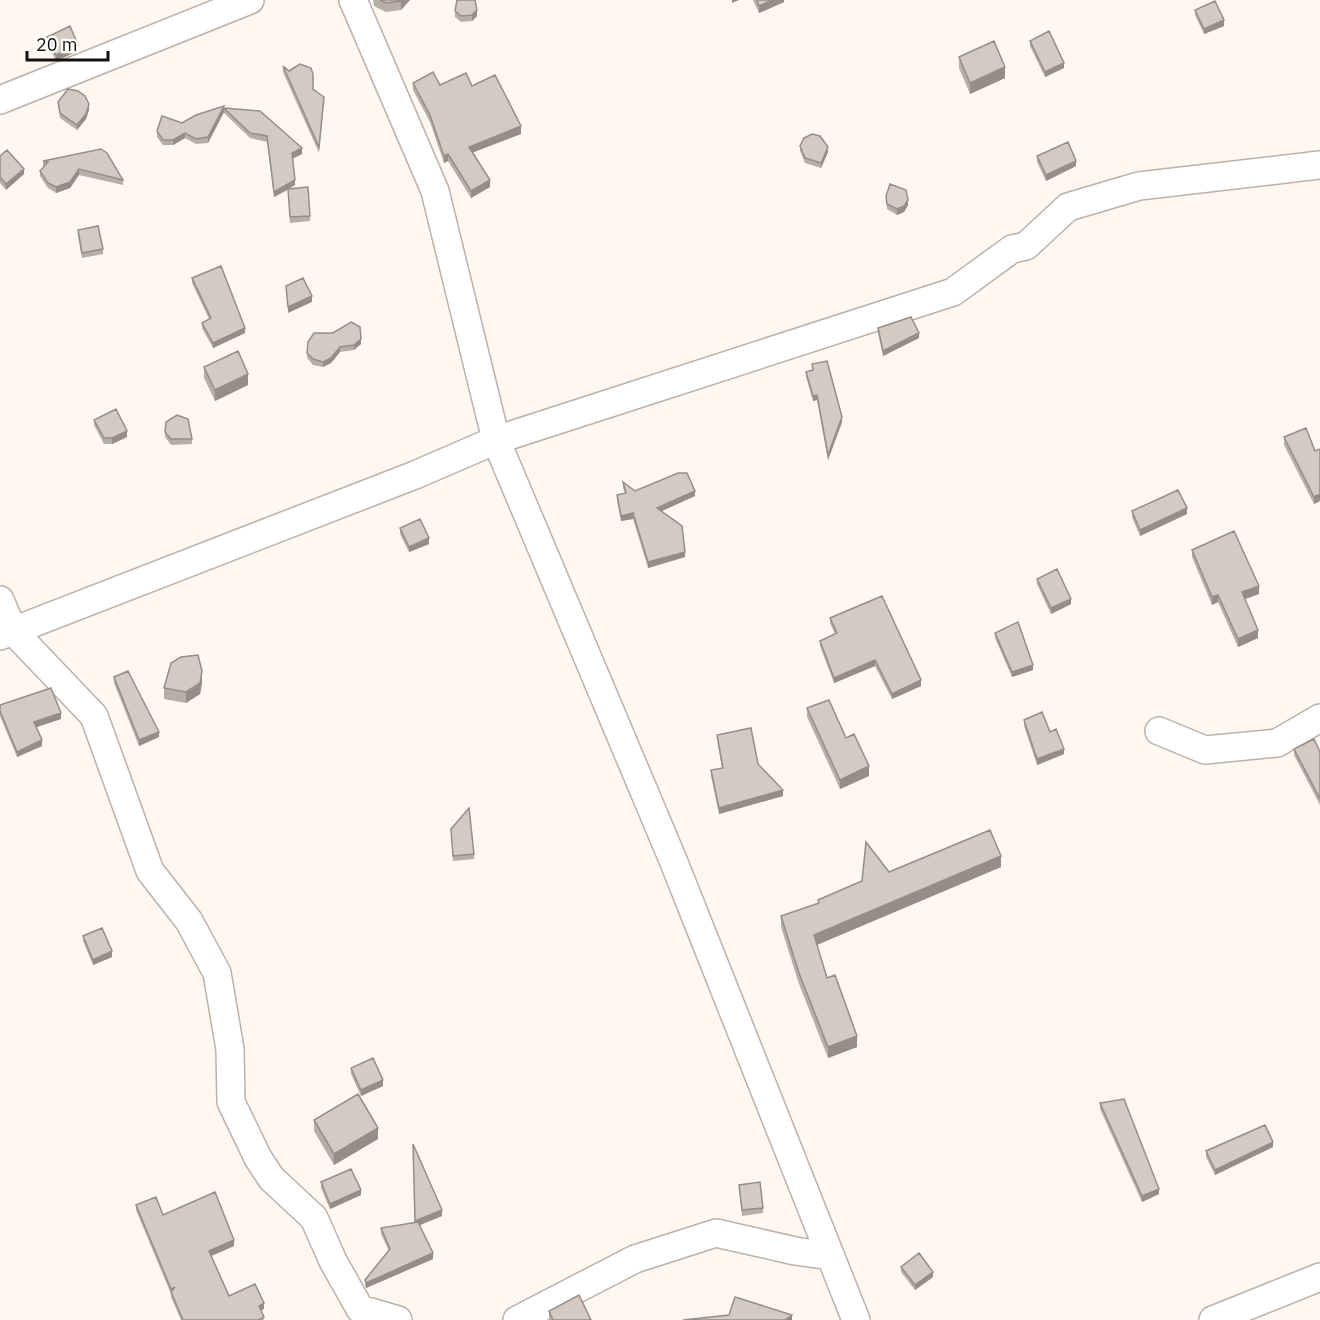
<svg xmlns="http://www.w3.org/2000/svg" width="1320" height="1320" viewBox="0 0 1320 1320" font-family="'IBM Plex Sans',sans-serif">
<style>
.lines{fill:none;stroke-linecap:round;stroke-linejoin:round}
.minor-casing{stroke:#bbb1a9;stroke-width:30}
.minor{stroke:#fff;stroke-width:27}
.wall{fill:#b7aea7}
.shaded-wall{fill:#958d88}
.building{fill:#d5cac2;stroke:#958d88;stroke-width:1.5}
</style>
<rect width="100%" height="100%" fill="#fef7f2"/>
<g class="lines">
<g class="minor-casing">
<path id="minor" d="M353,0l82,191 61,249 177,420 183,460
M0,100l250,-100
M0,600l13,31 81,85 56,155 39,50 28,52 13,76 1,53 27,56 13,20 43,40 19,43 27,48 38,11
M0,636l415,-161 81,-35 457,-148 59,-43 14,-3 42,-39 71,-21 181,-21
M1159,731l46,19 72,-7 43,-25
M517,1320l118,-61 81,-26 79,18 36,5
M1213,1320l107,-43"/>
</g>
<use href="#minor" class="minor"/>
</g>
<path class="wall" d="M373,0h37l-9,10 -15,2 -12,-6z
M753,0h31v2l-25,11z
M1195,10l29,16 -20,8 -9,-19z
M455,11l22,5 -5,5 -11,1 -6,-5z
M47,37l31,14 -22,10 -9,-19z
M1030,41l34,27 -19,9 -15,-31z
M959,57l46,21 -35,16 -11,-26z
M283,66l30,23 11,13 -5,51 -36,-81z
M413,83l27,2 32,1 49,48 -49,18 18,35 -19,11 -23,-37 -4,2 -14,-41 -17,-32z
M58,102l31,8 -3,9 -9,11 -17,-12z
M224,108l78,46 -9,4 2,27 -5,3 20,28v5l-20,2 -2,-33 -14,7 -7,-55 -17,-4 -26,-25v-1l-16,31 -12,1 -11,-6 -12,7h-10l-6,-8v-6z
M800,146l28,6 -7,16 -16,-5 -5,-12z
M0,156l24,18 -18,16 -6,-7z
M1037,156l39,10 -30,15 -9,-19z
M43,161l80,19v5l-44,-10 -9,13 -14,5 -8,-5 -8,-12v-5l3,-4z
M886,196l22,9 -4,7 -7,3 -10,-6z
M78,230l25,19v5l-21,4 -4,-22z
M192,278l53,55 -32,15 -11,-20v-5l7,-4 -17,-36z
M878,328l41,10 -36,18 -5,-23z
M308,342l53,2 -7,6 -14,2 -9,11 -8,4 -10,-2 -6,-7z
M812,364l30,58 -14,38 -11,-60 -4,1 -7,-24v-5l6,-2z
M204,367l44,18 -33,16 -11,-23z
M94,420l33,17 -15,7h-8l-10,-19z
M165,432l27,7v5l-21,1 -6,-8z
M1284,437l31,14 5,-2v52l-6,3 -30,-59z
M623,482l12,9 60,5 -33,15 23,46 -37,11 -15,-49 -12,2 -4,-20v-6l8,-2 -2,-5z
M1132,511l55,3 -47,22 -8,-19z
M400,528l29,16 -20,8 -9,-18z
M1192,550l67,44 -14,5 13,39 -20,9 -20,-45 -6,3 -20,-48z
M1037,579l34,25 -20,10 -14,-30z
M830,618l91,68 -29,13 -17,-33 -41,17 -14,-37v-5l15,-7 -5,-11z
M995,633l38,37 -21,7 -17,-39z
M114,677l45,60 -20,9 -25,-63z
M202,683l-2,11 -14,9 -22,-4v-11z
M0,705l61,14 -25,8 6,19 -25,11 -17,-41z
M807,708l39,30 23,38 -29,13 -33,-72z
M1024,720l26,12 14,22 -27,11 -13,-39z
M717,735l41,29 25,32 -64,18 -8,-38v-6l11,-2 -5,-28z
M1294,749l26,3v53l-26,-50z
M451,829l23,25v5l-21,2z
M1001,867l-184,78 10,33 30,69 -29,11 -29,-74 -18,-57v-11l37,-12v-4l71,-28z
M83,936l29,21 -19,8 -10,-24z
M351,1068l32,18 -22,10 -10,-22z
M1100,1103l59,91 -17,8 -42,-93z
M314,1120l64,19 -44,26 -20,-34z
M413,1144l29,72 -22,9 13,34 -67,29 -1,-3v-5l24,-29 -8,-17v-6l34,-6z
M1273,1147l-58,28 -9,-18v-6z
M321,1182l40,13 -31,14 -9,-21z
M739,1185l24,23v5l-21,3z
M136,1205l27,10 71,31 -23,10 18,40 35,13 -3,1 3,10h-83l-10,-23v-3l-35,-84z
M901,1267l32,10 -18,13 -14,-18z
M549,1311l42,9h-42z"/>
<path class="shaded-wall" d="M402,0h8l-9,10v-9z
M732,0h7l-7,3z
M772,0h12v2l-25,11v-7z
M477,10v6l-5,5v-6z
M1224,20v6l-20,8v-5z
M78,45v6l-22,10v-6z
M1064,63v5l-19,9v-5z
M1005,67v11l-35,16v-11z
M89,104v6l-3,9 -9,11v-5z
M224,106v6l-16,31v-6z
M521,126v8l-52,20v-7z
M185,133v5l-12,7v-5z
M828,147v5l-7,16v-5z
M302,148v6l-10,5v-6z
M448,154v7l-4,2v-7z
M1076,161v5l-30,15v-6z
M24,169v5l-18,16v-6z
M79,169v6l-9,13 -14,5v-6z
M295,180v5l-21,12v-5z
M490,180v7l-19,11v-7z
M908,200v5l-4,7 -7,3v-6z
M312,296v6l-24,11v-6z
M245,328v5l-32,15v-5z
M919,333v5l-36,18v-5z
M361,339v5l-7,6v-5z
M340,347v5l-9,11 -8,4v-5z
M248,374v11l-33,16v-11z
M817,395v5l-4,1v-5z
M842,417v5l-14,38v-5z
M127,431v6l-15,7v-6z
M695,491v5l-38,17v-5z
M1320,494v7l-6,3v-7z
M1187,508v6l-47,22v-6z
M633,513v6l-12,2v-5z
M429,538v6l-20,8v-5z
M685,552v5l-37,11v-6z
M1259,586v8l-17,6v-8z
M1218,595v7l-6,3v-8z
M1071,599v5l-20,10v-6z
M1258,630v8l-20,9v-8z
M875,660v6l-41,17v-5z
M1033,665v5l-21,7v-5z
M202,671v12l-2,11 -14,9v-11z
M921,680v6l-29,13v-5z
M61,713v6l-27,9v-6z
M159,732v5l-20,9v-6z
M42,740v6l-25,11v-5z
M1064,749v5l-27,11v-6z
M869,766v10l-29,13v-9z
M783,790v6l-64,18v-6z
M1001,856v11l-187,79v-11z
M112,951v6l-19,8v-5z
M857,1036v11l-29,11v-11z
M383,1080v6l-22,10v-6z
M378,1128v11l-44,26v-11z
M1273,1142v5l-58,28v-5z
M1159,1189v5l-17,8v-6z
M361,1190v5l-31,14v-5z
M442,1210v6l-27,11v-6z
M234,1240v6l-25,11v-6z
M433,1253v6l-67,29v-5z
M933,1272v5l-18,13v-5z
M264,1303v6l-5,2v-5z
M792,1315v5h-7z"/>
<path class="building" d="M380,0h22l-1,1 -15,2z
M457,0h18l2,10 -5,5 -11,1 -6,-5z
M757,0h15l-13,6z
M1215,1l9,19 -20,9 -9,-19z
M70,26l8,19 -22,10 -9,-18z
M1049,31l15,32 -19,9 -15,-31z
M994,41l11,26 -35,16 -11,-26z
M300,64l11,4 2,6v15l11,8 -5,50 -36,-81 6,5z
M433,72l7,13 26,-12 6,13 23,-11 26,51 -52,21 21,33 -19,11 -23,-37 -4,2 -14,-41 -17,-32z
M68,89l10,2 7,5 4,8 -3,10 -9,11 -17,-12 -2,-11z
M224,106l-16,31 -12,2 -11,-6 -12,7h-10l-6,-9 5,-15 20,7 14,-8z
M224,108l36,3 42,37 -10,5 3,27 -21,12 -7,-56 -17,-3z
M812,134l8,2 8,11 -7,16 -16,-5 -5,-12 4,-8z
M1068,142l8,19 -30,14 -9,-19z
M101,149l6,4 16,27 -44,-11 -9,13 -14,5 -8,-4 -8,-12 8,-9 -5,-1z
M7,150l17,19 -18,15 -6,-7v-21z
M890,184l16,6 2,10 -4,6 -7,3 -10,-5 -1,-8z
M308,187l2,29 -20,1 -2,-28z
M98,226l5,23 -21,4 -4,-23z
M221,266l24,62 -32,15 -11,-20 9,-5 -19,-40z
M303,278l9,18 -24,11 -2,-21z
M911,317l8,16 -36,18 -5,-23z
M351,322l9,5 1,12 -7,6 -14,2 -9,11 -8,4 -10,-3 -6,-6 1,-11 6,-9h19z
M238,351l10,23 -33,16 -11,-23z
M827,361l15,56 -14,38 -11,-60 -4,1 -7,-24 7,-2 -1,-6z
M116,409l11,22 -15,7h-8l-10,-18z
M177,415l11,4 4,20h-21l-6,-7 1,-10z
M1306,428l9,23 5,-2v45l-6,3 -30,-60z
M678,473h9l8,18 -38,17 25,18 3,26 -37,10 -15,-49 -12,3 -4,-21 9,-2 -3,-11 12,9z
M1178,490l9,18 -47,22 -8,-19z
M420,519l9,19 -20,9 -9,-19z
M1234,531l25,55 -17,6 16,38 -20,9 -20,-44 -6,2 -20,-47z
M1057,569l14,30 -20,9 -14,-29z
M882,596l39,84 -29,14 -17,-34 -41,18 -14,-37 17,-8 -7,-15z
M1018,622l15,43 -21,7 -17,-39z
M198,655l4,16 -2,12 -14,9 -22,-4 7,-25 10,-6z
M128,671l31,61 -20,8 -25,-63z
M51,688l10,25 -27,9 8,18 -25,12 -17,-41v-6z
M829,700l17,38 8,-4 15,32 -29,14 -33,-72z
M1042,712l8,20 6,-3 8,20 -27,10 -13,-39z
M751,728l7,36 25,26 -64,18 -8,-38 12,-2 -6,-33z
M1314,739l6,13v47l-26,-50z
M469,808l5,46 -21,2 -2,-27z
M990,830l11,26 -187,79 13,43 8,-3 22,61 -29,11 -29,-74 -18,-57 38,-13 -1,-3 44,-19 4,-39 23,30z
M102,928l10,23 -19,9 -10,-24z
M373,1058l10,22 -22,10 -10,-22z
M358,1094l20,34 -44,26 -20,-34z
M1124,1099l35,90 -17,7 -42,-93z
M1265,1125l8,17 -58,28 -9,-19z
M413,1144l29,66 -27,11z
M351,1169l10,21 -31,14 -9,-22z
M760,1182l3,26 -21,2 -3,-25z
M215,1192l19,48 -25,11 20,45 26,-12 9,19 -5,3 5,11 -5,3h-76l-12,-28 4,-5 -4,2 -35,-84 20,-8 7,18z
M418,1222l15,31 -67,30 -1,-3 25,-31 -9,-21z
M919,1253l14,19 -18,13 -14,-18z
M579,1295l12,25h-38l-4,-9z
M735,1297l57,18 -7,5h-102l46,-5z"/>
<path d="M27 51v9h81v-9" fill="none" stroke="#13100d" stroke-width="3"/>
<text x="36" y="51" font-size="18" fill="#13100d" stroke="#ffffff" stroke-width="4.5" paint-order="stroke">20 m</text>
</svg>
